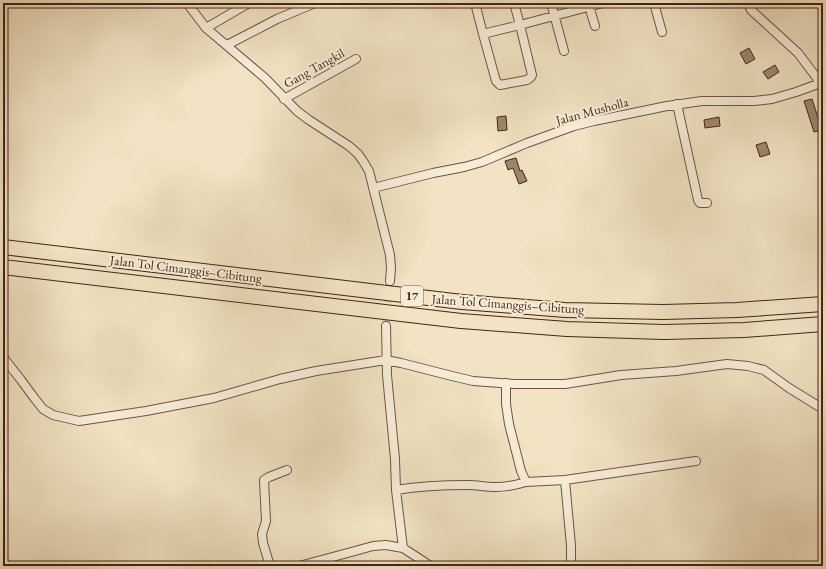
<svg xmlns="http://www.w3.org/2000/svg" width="826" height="569" viewBox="0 0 826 569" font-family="'EB Garamond',serif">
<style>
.building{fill:#9e876f;stroke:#452414}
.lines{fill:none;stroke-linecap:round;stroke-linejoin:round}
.minor-tunnel{stroke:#cfbda0;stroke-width:8;stroke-dasharray:8 4;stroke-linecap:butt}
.minor-casing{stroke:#705440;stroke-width:10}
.motorway-casing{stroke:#452414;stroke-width:16}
.minor{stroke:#f6edd8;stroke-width:8}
.motorway{stroke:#f1e3c3;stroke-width:14}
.labels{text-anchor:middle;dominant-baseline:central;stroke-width:4;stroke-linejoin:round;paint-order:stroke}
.shield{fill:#f6edd8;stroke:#7a604f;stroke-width:1}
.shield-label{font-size:12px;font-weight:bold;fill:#452414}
.street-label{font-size:13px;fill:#452414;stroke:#f6edd8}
</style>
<rect width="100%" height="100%" fill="#f1e3c3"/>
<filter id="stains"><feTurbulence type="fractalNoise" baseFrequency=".005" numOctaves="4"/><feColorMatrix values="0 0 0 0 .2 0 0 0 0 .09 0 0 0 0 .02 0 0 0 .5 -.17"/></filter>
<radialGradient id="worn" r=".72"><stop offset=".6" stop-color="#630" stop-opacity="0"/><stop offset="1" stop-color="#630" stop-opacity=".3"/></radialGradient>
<path class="building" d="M749,48l6,11 -9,5 -6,-11z
M775,65l4,7 -11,7 -5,-7z
M812,99l10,31 -8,2 -10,-31z
M506,116l1,14 -9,1 -1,-14z
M719,117l1,9 -15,2 -1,-8z
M766,142l4,12 -10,3 -4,-12z
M516,158l4,13 2,-1 5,11 -8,3 -6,-16 -5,2 -3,-9z"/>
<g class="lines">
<path class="minor-tunnel" d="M386,326l3,-37"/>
<g class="minor-casing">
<path id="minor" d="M187,3l19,25 59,50 32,33 12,9 40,26 9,8 5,7 6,10 21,84 1,13 -1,13
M475,3l8,31
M514,3l6,22 83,-22
M551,3l13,48
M588,3l7,23
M654,3l8,29
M748,3l3,7 47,43 25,33
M520,25l12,50 -1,2 -4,3 -27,5 -4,-4 -13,-47z
M206,28l43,-25
M227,45l50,-26 38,-16
M284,99l72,-40
M677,104l21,96 2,3h7
M373,188l60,-15 31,-6 18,-5 45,-19 47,-17 20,-5 73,-15 35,-5h52l18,-2 24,-7 25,-9
M386,326l1,49 8,84 1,31 7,58
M3,357l18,23 14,19 8,10 10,6 26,6 67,-10 68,-13 66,-19 36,-8 70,-11 15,3 51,13 21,5 41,3h51l56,-9 55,-4 51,-7 21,2 16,4 25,18 34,21
M506,383v21l3,20 12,47 5,11 39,-2 131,-19
M565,480l6,66v20
M396,490c24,-4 47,-5 72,-5 9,0 18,2 28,2 10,0 20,-2 30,-5
M3,564l7,2
M270,566l-7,-23 -1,-9 4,-13 -2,-41 5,-3 18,-7
M299,566l56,-15 18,-5 13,-1 17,3 26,17 4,1"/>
</g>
<g class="motorway-casing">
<path id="motorway" d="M3,247l459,55 103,8 98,2 74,-2 86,-6
M3,267l458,54 106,8 97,3 80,-2 79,-6"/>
</g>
<use href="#minor" class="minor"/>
<use href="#motorway" class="motorway"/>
</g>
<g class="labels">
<rect class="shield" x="401" y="286" width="22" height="20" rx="3"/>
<g class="shield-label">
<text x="412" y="296">17</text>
</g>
<g class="street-label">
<text transform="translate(314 68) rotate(-29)">Gang Tangkil</text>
<text transform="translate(592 111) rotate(-15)">Jalan Musholla</text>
<text transform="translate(186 269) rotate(7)">Jalan Tol Cimanggis–Cibitung</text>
<text transform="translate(508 304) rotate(4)">Jalan Tol Cimanggis–Cibitung</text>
</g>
</g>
<rect width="826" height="569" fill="none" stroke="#f1e3c3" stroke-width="16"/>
<rect x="4" y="4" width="818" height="561" fill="none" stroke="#452414" stroke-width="2"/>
<rect x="8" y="8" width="810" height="553" fill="none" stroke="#452414"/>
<rect width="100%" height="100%" filter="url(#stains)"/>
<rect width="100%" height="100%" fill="url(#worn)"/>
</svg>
